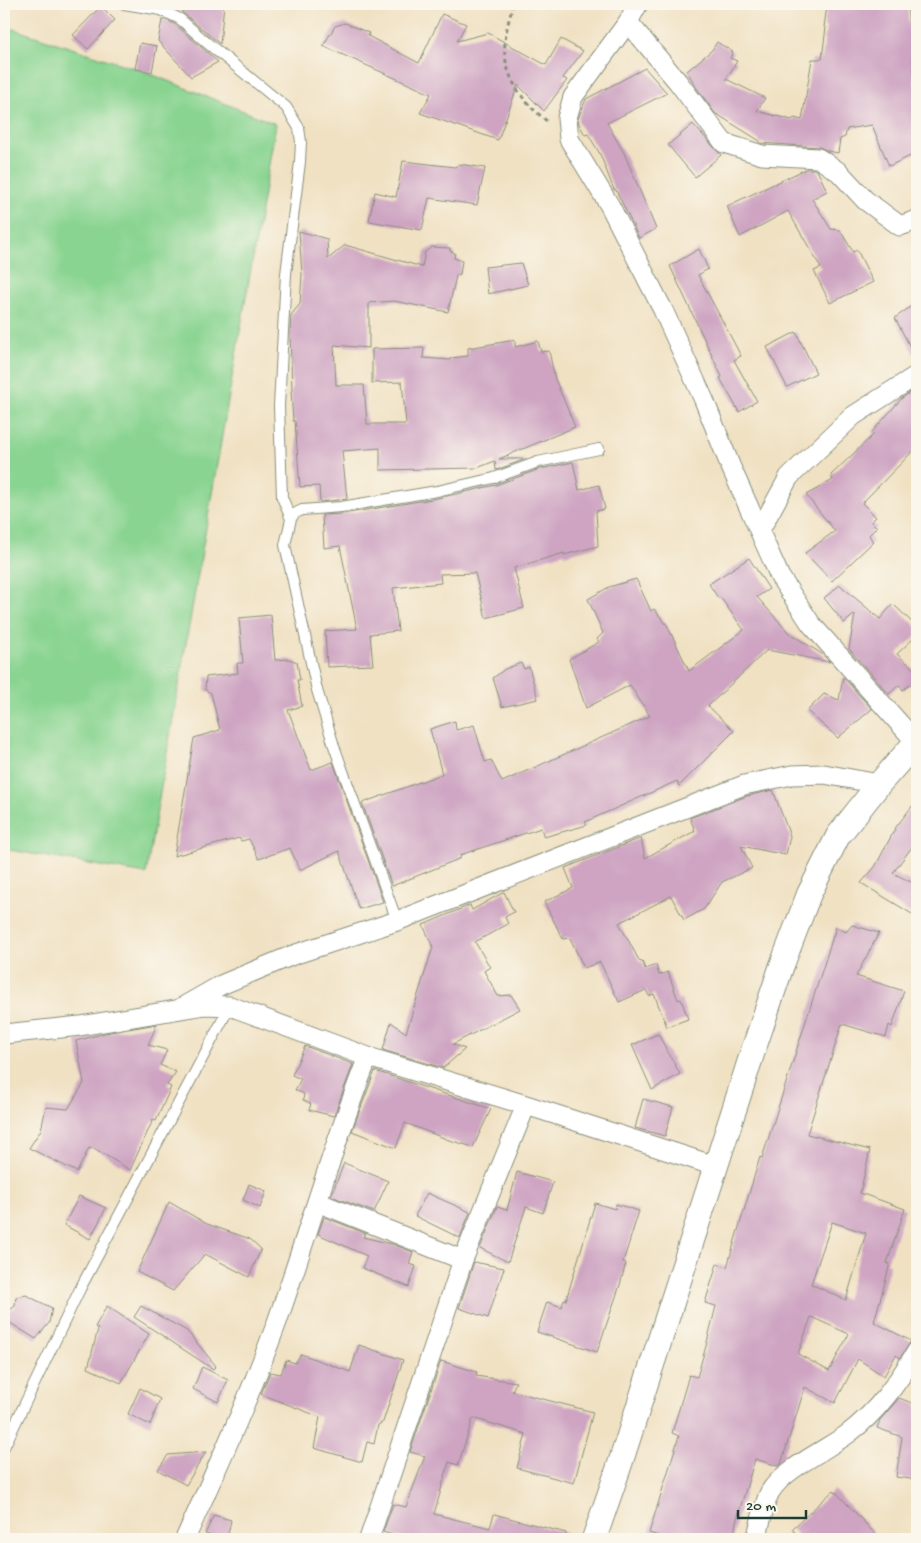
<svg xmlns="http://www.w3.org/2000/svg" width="921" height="1543" viewBox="0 0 921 1543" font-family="'Gochi Hand',sans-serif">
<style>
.green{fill:#89d491;stroke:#548862}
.building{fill:#cea4c2;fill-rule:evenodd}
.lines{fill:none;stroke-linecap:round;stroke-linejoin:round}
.service-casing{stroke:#888f7c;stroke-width:12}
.minor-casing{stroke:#888f7c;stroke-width:21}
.tertiary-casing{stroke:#888f7c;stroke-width:26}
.path{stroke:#888f7c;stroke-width:3;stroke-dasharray:4 4;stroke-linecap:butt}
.service{stroke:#fff;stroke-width:10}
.minor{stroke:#fff;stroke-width:19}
.tertiary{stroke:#fff;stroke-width:24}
</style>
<rect width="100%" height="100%" fill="#fbf7ec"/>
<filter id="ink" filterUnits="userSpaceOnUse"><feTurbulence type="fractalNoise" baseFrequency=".02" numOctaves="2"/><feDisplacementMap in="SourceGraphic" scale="10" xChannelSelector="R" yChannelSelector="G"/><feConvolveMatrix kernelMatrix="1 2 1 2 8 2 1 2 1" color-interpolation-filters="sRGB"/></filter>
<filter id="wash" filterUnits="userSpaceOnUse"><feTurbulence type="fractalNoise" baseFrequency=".0096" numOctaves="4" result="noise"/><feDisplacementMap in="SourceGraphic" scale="20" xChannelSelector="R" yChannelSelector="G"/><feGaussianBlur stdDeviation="1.12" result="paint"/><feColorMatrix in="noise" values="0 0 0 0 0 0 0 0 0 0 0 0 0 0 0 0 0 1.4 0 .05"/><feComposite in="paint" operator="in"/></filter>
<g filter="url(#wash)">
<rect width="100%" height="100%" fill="#f0e1c3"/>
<path class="green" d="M4,26l139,45 133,53 -130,750 -142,-25z"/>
<g id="blocks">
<path class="building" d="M184,4h40l-4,40 -38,-32z
M884,4h23l8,82h2v67l-28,13 -17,-41 -25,4 -2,8 -5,2 -2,14 -10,-2 -9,-4 -59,-4v-2l-45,-28 -19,-26 -9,-16 25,-21 5,-8 16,10 -3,6 7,3 -11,18 39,19 -8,13 35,9 2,-2 8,2 10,-61h10l4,-32h-2l3,-21h45z
M101,6l14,14 -27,29 -15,-14z
M442,14l24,10 -9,17 31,-8 58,32 15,-26 22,12 -20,27 4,2 -23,31 -26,-26 -20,55 -78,-27 11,-19 -108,-48 12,-20 10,-3 24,10 -1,3 51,27z
M162,20h4l10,5 42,37 -27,15 -33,-36z
M140,43l17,3 -5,26 -17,-3z
M645,68l22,25 -60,30 17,30 32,76 -17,9 -23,-48h-2l-14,-36 -12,-20 -3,1 -6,-11 -1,-5 8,-20z
M693,124l28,31 -26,22 -27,-32z
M403,161l52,6 4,-3 26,4 -8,37 -48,-7 -7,32 -53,-9 6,-29 21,5z
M806,169h8l4,3 9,19 -15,8 19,30 9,1 13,22 4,-2 16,32 -43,21 -16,-32 7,-3 -33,-57 -48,26 -13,-31z
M299,231l28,8 1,20 17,-14 77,22 3,-15 7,-5 18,1v3l5,2 -1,5 8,3 -2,13 -4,2 -8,36 -54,-11 -25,2v45l-35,-3 2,40h28l3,39h39l-4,-42 -30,1v-34l52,-1 -1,10 27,2 1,-2 17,-2v-8l47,-8v7l23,-6 3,11 8,-1 6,28 20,48 -76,32h27l-30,11 -1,-9 -18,7 -97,2v-22l-38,3 5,48 -27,3 -1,-16 -19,1 -5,-66h-2l-2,-30h1l-2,-58 1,-18 9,-11 2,-29z
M699,249l9,20 -10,6 43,81 -7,4 23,41 -18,11 -19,-34 2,-1 -52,-111z
M521,263l7,22 -40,9 -3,-27z
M917,302v58l-22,-42z
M796,332l20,41 -29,14 -20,-40z
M917,388v59l-55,56 14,14 -5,5 6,5 -8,8 4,7 -41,39 -27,-28 30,-22 -29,-36 27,-15 -2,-5 43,-41 -2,-2 30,-34z
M573,462l6,28 20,-5 6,24 -9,2 2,35 -34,9v-2l-50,15 10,40 -38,10 -11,-45 -35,1 1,9 -48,5 5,43 -28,3 3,31 -46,2 -2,-36 32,-2 -17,-83 -16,2 -2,-33 20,-1 96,-16 58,-13 44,-16z
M749,558l20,31 -12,8 32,36 33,21 8,8 -63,-12 -59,56 26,25 -55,55 -2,-5 -92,41 2,3 -43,12 -3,-9 -81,27 1,3 -69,28 -30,-83 80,-29 -12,-45 25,-8 1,9 18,-5 11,37 6,-2 11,22 148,-66 -20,-31 -44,23 -17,-49 30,-17 -2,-3 6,-6 -15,-34 21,-12 27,-8 15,32 3,-2 13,16 22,46 55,-41 -24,-33 -2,1 -9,-14z
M840,585l40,34 13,-15 24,23v8l-20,19 20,18v7l-14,11 -4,-5 -10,9 -40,-45 6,-35 -11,9 -20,-25z
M271,615l4,45 14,-1 8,3 3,18h-3l5,26 -14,4 23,60 22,-8 50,140 -24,7 -20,-58 -39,19 -10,-22 -31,11 -10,-20 -8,2 -2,-3 -65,18 20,-118 26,-8 -9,-37 -6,-3 1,-13 32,-4 -1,-10h6l-4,-45z
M521,663l3,6 5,-2 9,32 -36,8 -9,-29 12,-9z
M843,677l29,32 -34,29 -31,-27 17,-17 15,6z
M773,790l17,46 -4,19 -45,-9 11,22 -30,14 -18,27 -20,11 -13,-24 -52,27 21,39 2,-1 3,8 11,-4 3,10 9,-3 10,28 3,-1 7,20 -21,8 -13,-33 -5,2 -3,-6 -27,12 -19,-40 -16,6 -14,-30 -7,1 -19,-37 29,-14 -8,-20 76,-30 4,20 50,-27 -5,-13 57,-22z
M917,800v40l-24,33 24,12v32l-56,-34 14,-16 21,-40z
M504,892l10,20 -9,5 3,7 -33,18 15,25 -6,4 14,25 13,-1 9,14 -67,35 12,5 -22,19 -60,-18 8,-28 15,11 27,-86 -10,-22 47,-20 2,5z
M852,925l27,8 -23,43 48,15 -12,36 -3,-2 -3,12 -44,-13 -35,110 63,16 -10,43 45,16 -18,54 3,1 -16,58 37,19 -11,17 -4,-3 -12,21 -26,-17 -23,44 -30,-16 -24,77 -3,2 -23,-7 -19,63 -3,17h-64l-20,-6 30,-97 -7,-3 17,-58 8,2 9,-31 10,-40 -11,-3 12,-39 10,3 33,-110 2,1 74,-231 10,5zM832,1222l34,11 -20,67 -35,-16zM811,1317l38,17 -20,37 -31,-17z
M157,1024l-9,21 19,5 -7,15 16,7 -9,13 4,2 -15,34 -3,-1 -23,50 -38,-23 -1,2 -2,-1 -12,24 -48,-24 12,-18 5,-23 22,2 16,-26 -8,-42 29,-8z
M658,1034l22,40 -28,16 -20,-45z
M305,1046l48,18 -19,52 -25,-6 2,-6 -8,-4 1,-6 -9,-4 6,-11 -9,-4z
M375,1071l116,38 -18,38 -24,-7 -44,-17 -9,25 -44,-17z
M643,1099l30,8 -8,29 -30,-8z
M344,1163l44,18 -14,31 -43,-16z
M517,1172l36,10 -10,31 -17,-6 -18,55 -28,-14 17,-41 10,3z
M249,1184l17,7 -6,17 -17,-8z
M427,1193l43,19 -10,26 -45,-22z
M79,1196l27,12 -16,31 -26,-14z
M169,1202l38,22 43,15 11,10 -12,28 -44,-23 -32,37 -36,-19z
M595,1203l20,6 1,-5 23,7 -16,51 3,1 -6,22 -23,67 -60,-20 10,-30 15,5 2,-8 2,1z
M324,1217l41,16 -2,4 29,7 21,8 -4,12 7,2 -7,21 -47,-19 5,-12 -49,-22z
M474,1262l30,6 -16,50 -29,-10z
M26,1295l26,13 -3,15 -13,16 -29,-18 2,-10 6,-5 1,-9z
M107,1306l42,28 -28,49 -33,-15 10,-39 -3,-2z
M141,1306l46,25 29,35 -3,3 -79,-52z
M359,1345l44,15 -20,62 -5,3 -4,19 -7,-2 -5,20 -48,-14 6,-31 -59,-23 9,-22 11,2 5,-14 9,3 6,-9 49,18z
M441,1361l36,11 -1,4 40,6 -4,9 81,21 -19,71 -57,-15 9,-34 -53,-16 -15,47 -9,-3 -15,52 56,14 4,-14 72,19v6h-161l-22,-7 10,-28 13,3 19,-51 -15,-4z
M202,1367l26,13 -10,22 -25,-13z
M140,1388l20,11 -10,26 -22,-11z
M899,1398l18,7v75l-21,-3 6,-40 -25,-9 3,-8z
M206,1452l-20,33 -28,-15 10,-15z
M834,1490l46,49h-79l-9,-10z
M214,1515l17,5 -4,19 -22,-5z"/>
</g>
</g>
<g filter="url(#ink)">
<use href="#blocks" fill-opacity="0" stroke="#888f7c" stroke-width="1"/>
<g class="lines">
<g class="service-casing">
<path id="service" d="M124,4l37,6 19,9 26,23 80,65 13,21 2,14 -1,20 -14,112 -7,132 3,91 9,22
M397,921l-63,-175 -17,-56 -32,-145 6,-26 3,-5 8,-4 39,-3 96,-16 57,-13 44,-16 61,-13
M4,1447l76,-158 150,-283"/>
</g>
<g class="minor-casing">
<path id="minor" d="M638,4l-10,18 -55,75 -6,21 2,21 41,67 53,104 41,90 26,65 50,112 31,47 105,118
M628,22l50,60 46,61 38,12 56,3 21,14 26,28 35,26 17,-6
M760,530l29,-53 64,-61 64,-41
M179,1009l42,-24 72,-30 104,-34 347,-136 48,-10 32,-1 55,10
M4,1034l76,-8 125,-21 25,1 138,51 158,48 189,61
M317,1202l146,58
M185,1539c32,-71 65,-143 92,-217 31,-88 56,-178 91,-265
M369,1539l94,-279 63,-155
M756,1539c4,-13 8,-36 14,-47 13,-23 58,-43 79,-59 29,-22 49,-51 68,-82"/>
</g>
<g class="tertiary-casing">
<path id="tertiary" d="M594,1539l26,-75 132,-410 30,-89 27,-71 29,-58 41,-52 38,-43"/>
</g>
<path class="path" d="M513,4c-3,12 -7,25 -8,38 -3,32 17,60 42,79"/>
<use href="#service" class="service"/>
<use href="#minor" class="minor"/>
<use href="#tertiary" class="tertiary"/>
</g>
</g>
<rect width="921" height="1543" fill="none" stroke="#fbf7ec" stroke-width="20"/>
<path d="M738 1510v8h68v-8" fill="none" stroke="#1f3d34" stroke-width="2.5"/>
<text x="746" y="1510" font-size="15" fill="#1f3d34" stroke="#fbf7ec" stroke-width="4" paint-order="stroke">20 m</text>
</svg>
